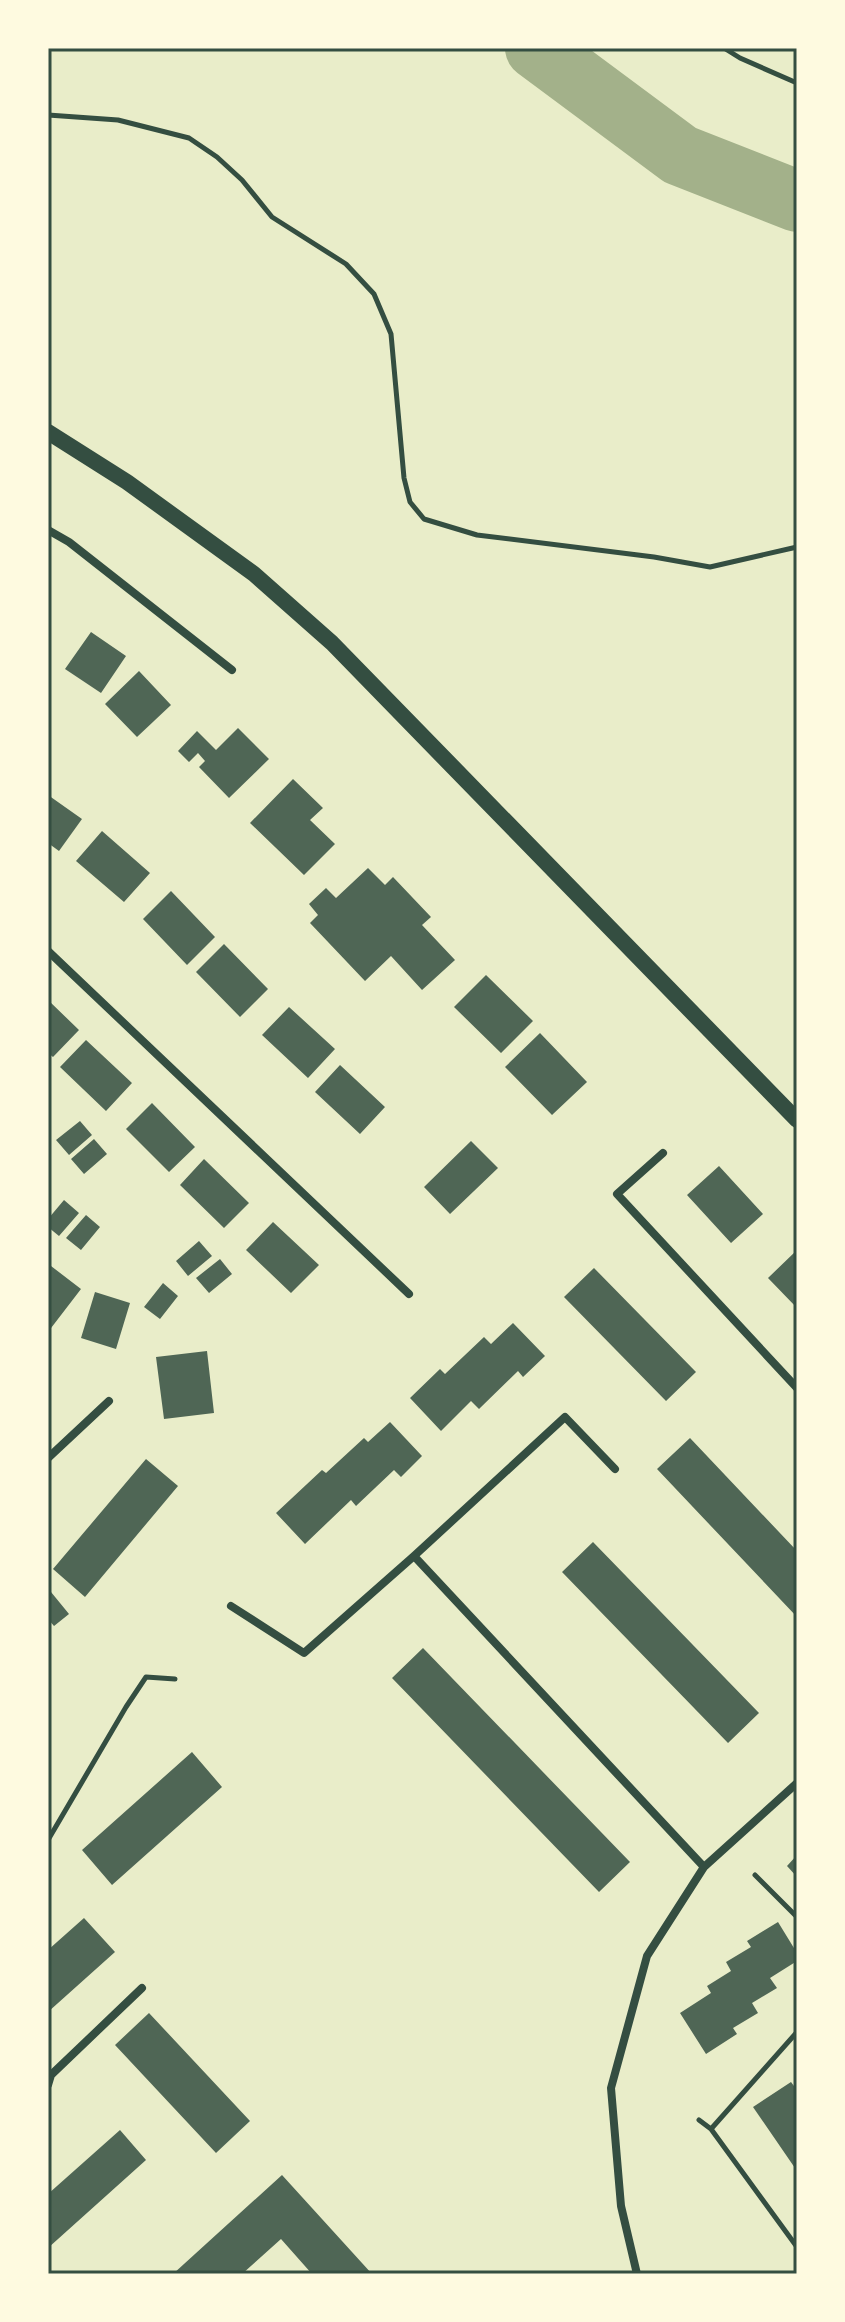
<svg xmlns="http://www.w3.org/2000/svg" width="845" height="2322" viewBox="0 0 845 2322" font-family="'Fira Sans Condensed',sans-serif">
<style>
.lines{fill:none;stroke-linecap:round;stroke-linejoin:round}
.river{stroke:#a3b18a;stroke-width:62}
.building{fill:#4f6655}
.path{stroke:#344e41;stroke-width:5}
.minor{stroke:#344e41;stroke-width:8}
.secondary{stroke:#344e41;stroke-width:16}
.neatline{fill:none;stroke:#344e41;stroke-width:3}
</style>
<rect width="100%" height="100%" fill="#e9edc9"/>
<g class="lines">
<path class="river" d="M536,48l144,107 117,46"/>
</g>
<path class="building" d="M91,632l35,24 -25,37 -36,-24z
M139,671l32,34 -34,32 -32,-33z
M238,728l31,31 -40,39 -30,-31 6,-6 -7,-8 -9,9 -11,-11 19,-20 19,19z
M293,779l30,29 -13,12 25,24 -31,31 -54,-52z
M48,795l34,24 -23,32 -11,-8z
M102,831l48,42 -26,29 -48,-41z
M368,868l17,17 8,-8 38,40 -9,8 33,35 -33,30 -31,-34 -26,25 -55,-58 8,-8 -9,-11 17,-16 10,10z
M171,891l44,46 -28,28 -44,-46z
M224,944l44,45 -28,28 -44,-45z
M486,975l47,46 -32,32 -47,-46z
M48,1000l31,30 -26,27 -5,-4z
M289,1007l46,42 -27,29 -46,-43z
M540,1033l47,49 -35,33 -47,-48z
M86,1040l46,43 -26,28 -46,-44z
M340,1065l45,42 -25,27 -45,-42z
M152,1103l43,44 -26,25 -43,-43z
M80,1121l12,14 -23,20 -13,-15z
M94,1139l13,15 -23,20 -13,-15z
M471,1141l27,27 -48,46 -26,-27z
M204,1159l45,44 -25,25 -44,-43z
M719,1166l44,48 -32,29 -44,-48z
M64,1200l15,13 -20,23 -11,-9v-8z
M86,1215l14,12 -19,23 -15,-12z
M273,1222l46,43 -28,28 -45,-43z
M199,1241l13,15 -24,20 -12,-15z
M797,1250v58l-29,-30z
M220,1259l12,15 -23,19 -13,-15z
M51,1266l30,23 -33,43v-62z
M594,1268l102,104 -30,29 -102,-104z
M163,1283l15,13 -18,23 -16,-12z
M95,1292l35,11 -14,46 -35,-11z
M513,1323l32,33 -22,21 -5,-6 -39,38 -8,-8 -30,30 -31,-33 30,-29 5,5 39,-37 7,7z
M207,1351l7,62 -50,6 -8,-62z
M390,1422l32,34 -21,21 -7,-7 -38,36 -5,-6 -46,44 -29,-31 46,-43 4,3 38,-35 4,4z
M690,1438l107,113v66l-140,-148z
M146,1459l32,27 -93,111 -32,-28z
M593,1542l166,171 -31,30 -166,-171z
M51,1592l18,22 -15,12 -6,-7v-24z
M423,1648l207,214 -31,30 -207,-214z
M192,1752l30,35 -110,98 -30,-35z
M797,1855v22l-10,-11z
M84,1918l31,34 -67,60v-62z
M778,1922l19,31v8l-27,17 7,10 -25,15 6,10 -25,15 4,6 -31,20 -26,-41 31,-20 -4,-7 24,-15 -5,-9 25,-15 -4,-6z
M149,2013l101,108 -34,32 -101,-108z
M791,2082l6,8v81l-44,-64z
M120,2130l26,30 -98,88v-54z
M282,2175l90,99h-60l-31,-35 -39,35h-69z"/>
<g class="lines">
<path class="path" d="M724,48l16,10 57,25
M48,115l70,5 71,18 28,19 25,23 30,37 74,47 28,30 17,40 13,144 6,24 14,17 53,16 177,22 56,10 87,-20
M48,1840l78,-133 20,-30 29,2
M755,1875l42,42
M699,2120l12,9 86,118
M711,2129l86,-97"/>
<path class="minor" d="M48,530l21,12 163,128
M48,951l361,343
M663,1153l-46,41 180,194
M48,1458l61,-57
M414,1556l290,311
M231,1606l73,47 110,-97 151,-139 50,52
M48,2085l3,-10 91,-87
M637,2274l-16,-68 -10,-118 36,-132 57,-89 93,-84"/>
<path class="secondary" d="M48,432l79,50 127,92 78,69 465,477"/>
</g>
<rect width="845" height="2322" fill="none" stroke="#fefae0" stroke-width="100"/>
<rect x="50" y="50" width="745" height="2222" class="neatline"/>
</svg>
